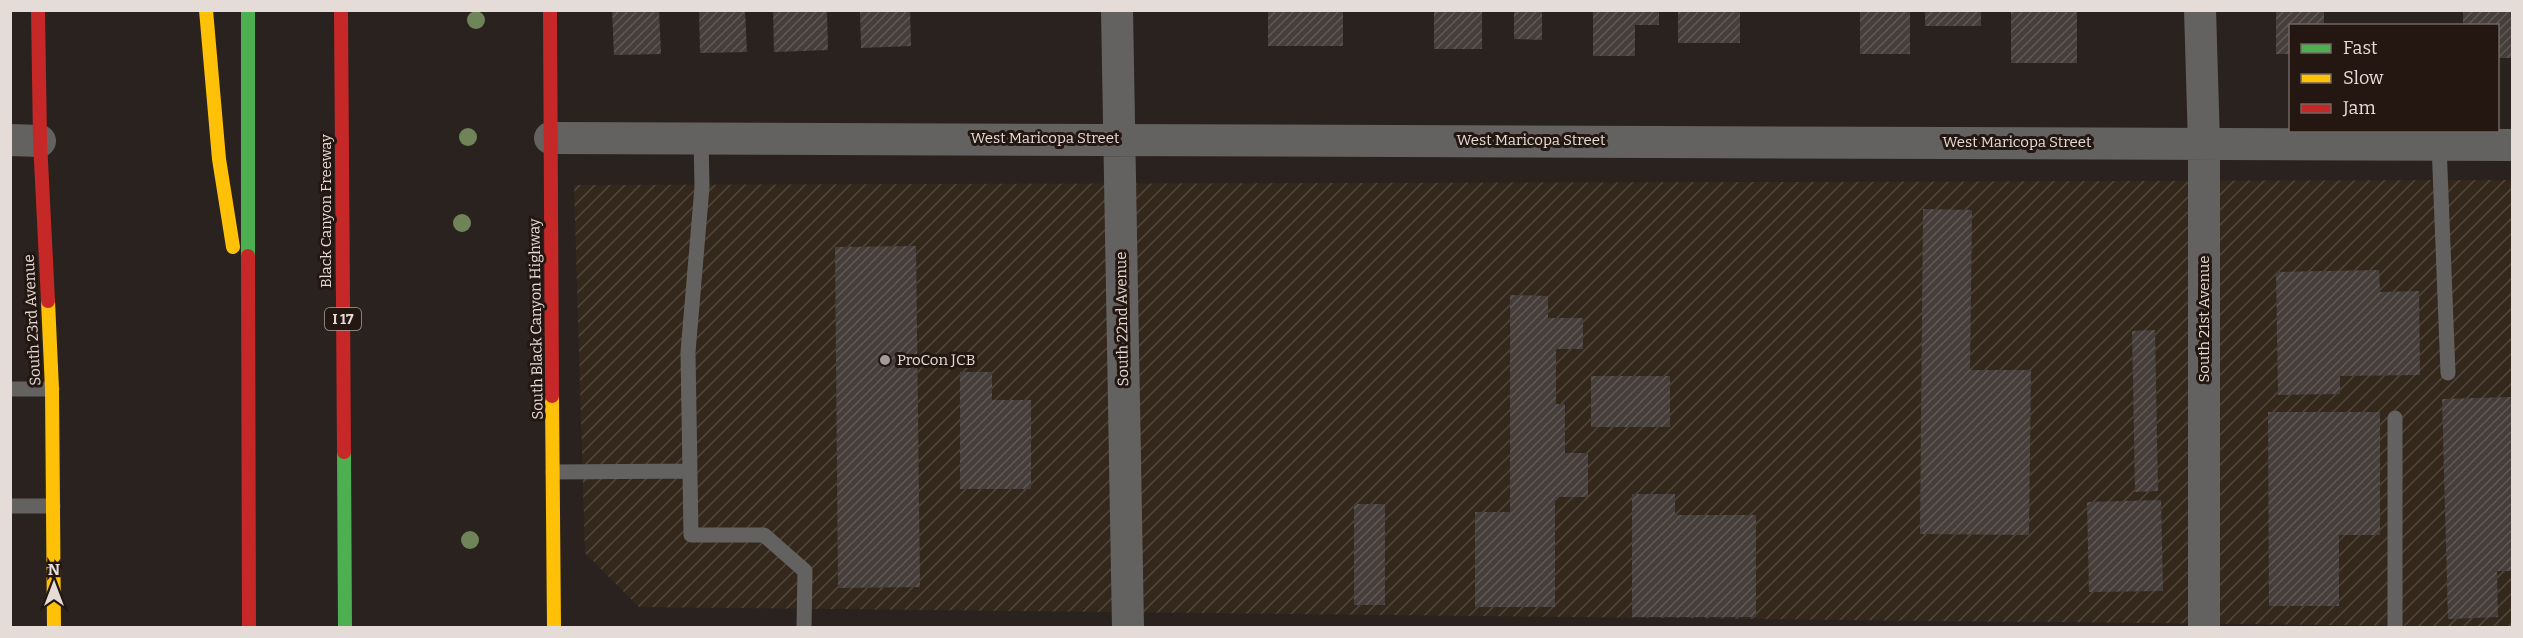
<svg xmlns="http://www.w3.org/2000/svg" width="2523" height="638" viewBox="0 0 2523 638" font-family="Bitter,serif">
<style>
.industrial{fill:url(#industrial-furrows)}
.building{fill:url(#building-hatch)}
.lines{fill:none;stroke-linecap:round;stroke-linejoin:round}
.lane{stroke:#646260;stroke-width:15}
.street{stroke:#646260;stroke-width:32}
.fast{stroke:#4caf50;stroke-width:14}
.slow{stroke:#ffc107;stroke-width:14}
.jam{stroke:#c62828;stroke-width:14}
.tree{fill:#6f8458}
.poi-dot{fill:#a49b97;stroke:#241712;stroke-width:2}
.labels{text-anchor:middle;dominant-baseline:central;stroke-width:6;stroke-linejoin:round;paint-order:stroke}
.shield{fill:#241712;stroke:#aba19d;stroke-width:1.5}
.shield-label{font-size:14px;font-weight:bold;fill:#e5dcd8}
.street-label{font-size:15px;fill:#e5dcd8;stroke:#241712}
.poi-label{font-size:15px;fill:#e5dcd8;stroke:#241712;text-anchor:start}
</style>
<defs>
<pattern id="industrial-furrows" width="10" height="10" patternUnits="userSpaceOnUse" patternTransform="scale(1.5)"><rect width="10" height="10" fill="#34281c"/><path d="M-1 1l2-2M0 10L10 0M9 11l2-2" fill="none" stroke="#51473c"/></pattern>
<pattern id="building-hatch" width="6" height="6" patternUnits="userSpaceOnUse" patternTransform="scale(1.5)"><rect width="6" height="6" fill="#453e3a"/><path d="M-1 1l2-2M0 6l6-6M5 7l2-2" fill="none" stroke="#605956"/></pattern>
</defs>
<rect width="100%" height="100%" fill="#2a221f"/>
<path class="industrial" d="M2512,180v447l-1873,-20 -54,-54 -11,-368z"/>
<path class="building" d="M612,10h47l2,44 -47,1z
M699,10h46l2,42 -47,1z
M773,10h54l1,40 -54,2z
M860,10h50l1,36 -50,2z
M1268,10h75v36h-75z
M1434,10h48v39h-48z
M1514,10h28v30l-28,-1z
M1593,10h66v15h-24v31h-42z
M1678,10h62v33h-62z
M1860,10h50v44h-50z
M1925,10h56v16h-56z
M2011,10h66v53h-66z
M2276,10h48v16h-34v28h-14z
M2463,10h49v48h-14v-32h-35z
M1923,209l49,1 -2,160h61l-2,165 -109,-1z
M916,246l4,341 -82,1 -3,-341z
M2379,270l1,22 39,-1 1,84 -80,1v18l-62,1 -2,-123z
M1510,295l38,1v22h35v31h-27v55h9v49h23v44h-33v110h-80v-95h35z
M2155,330l3,161 -23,1 -3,-161z
M960,372h32v28h39v89h-71z
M1591,376h79v51h-79z
M2511,397l1,174h-15l1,46 -50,2 -6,-220z
M2268,412h112v123h-41v71h-70z
M1632,494h43v21h81v102h-124z
M2161,500l2,91 -74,1 -2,-90z
M1354,504h31v101h-31z"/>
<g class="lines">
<path class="lane" d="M701,137l1,50 -14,165 3,183h73l41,36 -1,57
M2439,144l9,229
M10,389h42
M2395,418v210
M553,472l137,-1
M10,506h43"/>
<path class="street" d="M1117,10l11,618
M2200,10l4,133v485
M550,138l1962,7
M10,140l30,1"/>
<path class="fast" d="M248,10v246
M344,452l1,176"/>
<path class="slow" d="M206,10l13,149 14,88
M48,301l4,88 2,239
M552,396l2,232"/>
<path class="jam" d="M38,10l2,131 8,160
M341,10l3,442
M550,10l2,386
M248,256l1,372"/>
</g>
<g class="tree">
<circle cx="476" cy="20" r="9"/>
<circle cx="468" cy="137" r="9"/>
<circle cx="462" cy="223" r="9"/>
<circle cx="470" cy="540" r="9"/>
</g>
<circle class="poi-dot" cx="885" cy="360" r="6"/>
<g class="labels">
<rect class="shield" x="325" y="308" width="36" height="22" rx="4.5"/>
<g class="shield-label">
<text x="343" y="319">I 17</text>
</g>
<g class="street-label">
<text x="1045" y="138">West Maricopa Street</text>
<text x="1531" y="140">West Maricopa Street</text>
<text x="2017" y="142">West Maricopa Street</text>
<text transform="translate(326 211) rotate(-90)">Black Canyon Freeway</text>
<text transform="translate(536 319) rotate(-91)">South Black Canyon Highway</text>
<text transform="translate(1122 319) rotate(-91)">South 22nd Avenue</text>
<text transform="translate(2204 319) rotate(-90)">South 21st Avenue</text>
<text transform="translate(32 320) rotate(-93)">South 23rd Avenue</text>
</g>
<g class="poi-label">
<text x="897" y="360">ProCon JCB</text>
</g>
</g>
<rect width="2523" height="638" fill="none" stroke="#e5dcd8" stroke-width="24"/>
<rect x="2289" y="24" width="210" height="108" fill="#241712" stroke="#716661" stroke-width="1.5"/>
<rect x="2301" y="44" width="30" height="9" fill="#4caf50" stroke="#716661" stroke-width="1.5"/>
<text x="2343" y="54" font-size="18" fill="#e5dcd8">Fast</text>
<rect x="2301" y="74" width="30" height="9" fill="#ffc107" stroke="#716661" stroke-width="1.5"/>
<text x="2343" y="84" font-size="18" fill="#e5dcd8">Slow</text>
<rect x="2301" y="104" width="30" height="9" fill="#c62828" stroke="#716661" stroke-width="1.5"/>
<text x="2343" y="114" font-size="18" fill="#e5dcd8">Jam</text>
<g transform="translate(54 584)" stroke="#241712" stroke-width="4.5" paint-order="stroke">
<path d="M0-4.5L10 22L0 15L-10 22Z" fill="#e5dcd8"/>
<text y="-9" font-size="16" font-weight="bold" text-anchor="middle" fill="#e5dcd8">N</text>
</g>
</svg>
